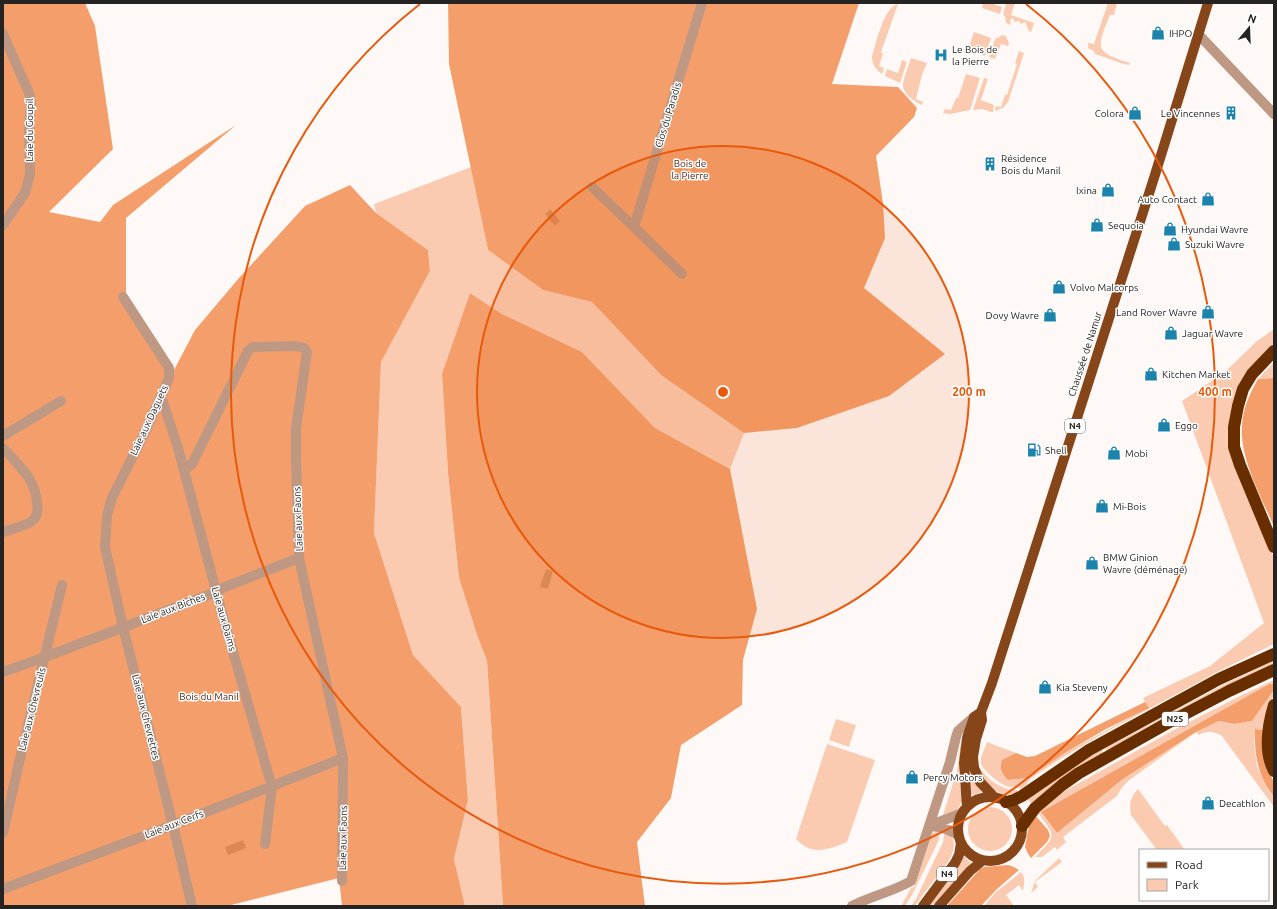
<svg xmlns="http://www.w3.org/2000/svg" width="1277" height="909" viewBox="0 0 1277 909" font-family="Ubuntu,sans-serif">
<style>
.green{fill:#facbb1}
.forest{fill:#f49f6b}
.water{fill:#dc8855}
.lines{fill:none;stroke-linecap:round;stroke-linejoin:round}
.minor{stroke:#be9883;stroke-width:10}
.major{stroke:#864619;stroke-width:10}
.highway{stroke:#682e00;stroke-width:12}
.ring{fill:none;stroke:#e8590c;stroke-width:2}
.labels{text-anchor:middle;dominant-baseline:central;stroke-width:3;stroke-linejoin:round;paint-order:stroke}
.shield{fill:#fff;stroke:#676664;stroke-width:1}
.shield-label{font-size:9px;font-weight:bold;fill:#262422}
.poi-label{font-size:10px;fill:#262422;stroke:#fff;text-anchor:start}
.street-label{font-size:10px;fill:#262422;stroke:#fff}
.park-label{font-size:10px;fill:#4a2712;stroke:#fff}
.centre{fill:#e8590c;stroke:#fff;stroke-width:2}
.ring-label{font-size:12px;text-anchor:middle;font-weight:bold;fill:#e8590c;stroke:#fff;stroke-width:3;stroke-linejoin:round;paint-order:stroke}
</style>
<rect width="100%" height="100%" fill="#fef9f7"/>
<path class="green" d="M983,3h7l12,4 -2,7 -18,-6z
M1006,3h9l-4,12 23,8 -3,9 -2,-1 -4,-9 -4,2 -2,-3 -4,1 -2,-4 -3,2 1,5 -5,-2 -1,-7 -2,-1z
M1108,3h9l-3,12h-4c-13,32 -17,37 20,48l-1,2 -5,-1 -29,-10 -1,-3 -6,-3v-5l6,1z
M898,4l-17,48 2,2 -4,12 5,2 -2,6c-7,-5 -10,-10 -10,-18 4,-12 12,-50 26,-52z
M974,32l17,6 -6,18 -5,-2 1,-4 -4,-1 -2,4 -7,-3z
M1002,35l4,1 3,7 -1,3 -7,-2 -6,15 -6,-2 6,-18 4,-2z
M1019,51l5,2 -16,49 -5,6 -8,3 1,-5 5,1 4,-12h2l10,-31 -2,-1z
M911,58l16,5 -5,12 -6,24 7,3 -1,3c-7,-3 -19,-11 -19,-20 0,-5 6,-21 8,-27z
M902,60l5,2 -7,21 -15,-7 2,-7 11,4z
M966,74l14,4 -10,32 -20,4 -7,-1 2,-4 6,1 5,-12h2z
M984,78l4,1 -7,21 13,5 -1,7h-2l-9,-3 -9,1z
M471,167l17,83 55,40 49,12 69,73 83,58 -14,36 -75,-41 -73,-76 -80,-38 -32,-21 -28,82 6,98 11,105 18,57 10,26 16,245h-38l-11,-47 14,-59 -7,-93 -48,-52 -39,-122 7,-171 49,-91 -2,-21 -52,-37 -2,-9z
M1274,329v18l-28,28 -14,82 7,21 35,80v86l-55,27 -122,66 -40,24 -27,18 -4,6 -5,4c-5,-3 -10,-1 -15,-3 -7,-3 -24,-16 -25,-23 -1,-6 4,-15 6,-21l29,11 -14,8c-3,8 0,13 6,19l20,-2 40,-27 80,-43 -5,-10 67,-32 54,-43 -82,-222 43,-29 32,-31z
M1274,362v16l-16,1z
M1274,661v3l-169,87 1,-3 119,-64z
M1274,680v4h-5l-228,129 16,20 66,-54 73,-47 23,-11 15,3 18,-3 22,-31v4l-7,19 -3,17 -9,-1 -1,15 3,22 11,24 6,7v10l-52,-71c-7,-4 -15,-6 -23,-1l-3,-3 -68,49 -7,8 -4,7 -54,41 3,5 -9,8 -2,-3 -13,10h-7c22,-22 21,-20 3,-44l14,-14 11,-7 107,-60 68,-35z
M836,719l20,6 -7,22 -20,-7z
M962,740l-2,17 -1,16 3,28 -4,8 -15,6 14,-44 3,-23z
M827,744l48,16 -28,82c-11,5 -29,12 -41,5 -3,-2 -7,-5 -10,-8z
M968,750l13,39 -1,4 -7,2 -3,-2z
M1097,750h5l1,3 -71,52 -5,-7z
M977,763c8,15 23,27 40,27l1,2c-12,6 -25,0 -34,-11 -3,-4 -5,-12 -7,-18z
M1138,789l27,37 2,-1 18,25h-28l-26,-35c-2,-10 -1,-18 7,-26z
M968 829a22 22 0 1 1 44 0a22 22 0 1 1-44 0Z
M939,830v8l-1,4 -26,53 -7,11h-4l10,-18 3,-1 16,-51 2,-3z
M945,830c22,15 -3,40 -13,53 -6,8 -12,15 -17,23h-4l5,-7 27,-57z
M965,857l6,6 -39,43h-3l34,-48z
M1059,858l3,4 -27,20 3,5 -7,6 4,-12z
M1021,872c5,6 3,12 2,19l-4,-6 -13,10 8,11h-30l11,-13z"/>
<path class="forest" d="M3,3h82l10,23 18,123 -64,63 51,10 13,-17 123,-80 -110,93v76l48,76 21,-40 44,-52 66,-72 45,-21 26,28 52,37 2,21 -49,91 -7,171 39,122 48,52 7,93 -14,59 11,47h-123l-3,-28 -112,28h-224z
M448,3h411l-27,81 66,3 19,21 -3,9 -38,39 7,47 2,35 -21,50 81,66 -56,42 -92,32 -53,5 -83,-58 -69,-73 -49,-12 -55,-40 -39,-186z
M470,293l32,21 80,38 73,76 75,41 27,140 -14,51 -1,45 -61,40 -10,53 -34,44 8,64h-142l-16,-245 -10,-26 -18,-57 -11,-105 -6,-99z
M1274,378v149c-12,-29 -35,-70 -32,-102 1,-17 8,-32 16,-46z
M1269,684h5v6l-22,31 -18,3 -15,-3 -23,11 -73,47 -66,54 -16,-21z
M1145,702l4,6 -43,21 -38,22 -40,27 -20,2c-6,-6 -9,-11 -6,-20l14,-7 11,4 8,-1z
M1255,729l9,1 3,39 7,13v15c-16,-20 -20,-43 -19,-68z
M1034,814l14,16 2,6 -3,6 -16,16 -3,-4 -3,-7 4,-22z
M1008,865l6,2 5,3 -22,19 -16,17h-34l33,-37 4,-2z"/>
<path class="water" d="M550,209l10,12 -5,5 -10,-12z
M546,569l7,2 -5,18 -8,-2z
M243,840l3,8 -18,7 -3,-8z"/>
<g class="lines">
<path class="minor" d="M3,34l26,59 2,9 -2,27 1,45 -5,19 -22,32
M1199,35l75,79
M592,187l42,40 68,-224
M634,227l48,47
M123,297l46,71v10l-23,52 -34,68 -5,17 -2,32 18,80 50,198 19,81
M160,397l3,5 15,46 45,169 49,170 -7,57
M3,436l58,-35
M3,448c16,18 33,31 34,56 1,6 0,14 -5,17 -4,4 -23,9 -29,11
M184,470l8,-6 56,-113 5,-4 43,-1 8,2 3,4 -11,76v30l3,100 44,200 -1,123
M3,672l42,-15 171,-65 9,-5 74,-29
M929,826l33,-13
M931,826c11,1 19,3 28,10
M3,833l19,-83 40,-165
M3,889l170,-64 170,-67
M852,906c19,-10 40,-14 59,-25l39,-119 6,-25 2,-6 16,-14"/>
<path class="major" d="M958 829a32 32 0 1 1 64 0a32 32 0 1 1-64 0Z
M995,798l-15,-16 -6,-14 -1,-11 3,-18 6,-19 -1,-8 11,-29 162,-505 54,-175
M967,807l-3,-44 3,-25 7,-21 7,-5
M923,906l32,-43 4,-8 2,-12
M939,906l31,-35 12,-10"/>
<path class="highway" d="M1274,351l-22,23 -9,15 -5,17 -4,21v20l6,18 34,82
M1274,705c-6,20 -10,47 0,66
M1006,802l8,-2 8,-4 67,-46 130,-71 55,-25
M1022,826l13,-18 27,-23 17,-12 85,-48 65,-34 45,-21"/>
</g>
<circle cx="723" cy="392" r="246" fill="#e8590c" fill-opacity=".12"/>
<g class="ring">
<circle cx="723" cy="392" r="246"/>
<path d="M1026 4A492 492 0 1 1 420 4"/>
</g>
<defs>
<g id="shop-bare" transform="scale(1.08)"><path d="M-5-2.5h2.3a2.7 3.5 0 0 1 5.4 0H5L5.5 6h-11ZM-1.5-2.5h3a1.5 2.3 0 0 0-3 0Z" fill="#1b83ac" stroke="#fff" stroke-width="2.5" paint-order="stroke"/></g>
<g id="hospital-bare" transform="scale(1.08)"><path d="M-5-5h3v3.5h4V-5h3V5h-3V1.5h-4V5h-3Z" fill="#1b83ac" stroke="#fff" stroke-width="2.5" paint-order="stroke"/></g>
<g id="building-bare" transform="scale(1.08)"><path d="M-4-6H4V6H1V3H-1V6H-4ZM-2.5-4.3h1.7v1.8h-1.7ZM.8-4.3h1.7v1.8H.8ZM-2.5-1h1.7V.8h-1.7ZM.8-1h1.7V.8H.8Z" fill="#1b83ac" stroke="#fff" stroke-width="2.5" paint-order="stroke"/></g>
<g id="fuel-bare" transform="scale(1.08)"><path d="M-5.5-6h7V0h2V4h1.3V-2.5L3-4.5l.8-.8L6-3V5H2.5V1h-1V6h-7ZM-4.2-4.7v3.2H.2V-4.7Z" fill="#1b83ac" stroke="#fff" stroke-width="2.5" paint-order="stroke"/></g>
</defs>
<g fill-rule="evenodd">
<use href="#shop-bare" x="1158" y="33"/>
<use href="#hospital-bare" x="941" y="55"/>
<use href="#shop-bare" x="1135" y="113"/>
<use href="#building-bare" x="1231" y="113"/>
<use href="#building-bare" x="990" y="164"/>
<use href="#shop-bare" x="1108" y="190"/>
<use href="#shop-bare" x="1208" y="199"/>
<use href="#shop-bare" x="1097" y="225"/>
<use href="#shop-bare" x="1170" y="229"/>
<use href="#shop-bare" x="1174" y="244"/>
<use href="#shop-bare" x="1059" y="287"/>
<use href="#shop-bare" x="1208" y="312"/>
<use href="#shop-bare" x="1050" y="315"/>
<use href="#shop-bare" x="1171" y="333"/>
<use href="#shop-bare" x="1151" y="374"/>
<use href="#shop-bare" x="1164" y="425"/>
<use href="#fuel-bare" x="1034" y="450"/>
<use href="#shop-bare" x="1114" y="453"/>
<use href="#shop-bare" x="1102" y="506"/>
<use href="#shop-bare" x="1092" y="563"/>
<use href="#shop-bare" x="1045" y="687"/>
<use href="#shop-bare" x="912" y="777"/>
<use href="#shop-bare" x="1208" y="803"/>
</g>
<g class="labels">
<g class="shield">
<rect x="1065" y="419" width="20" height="14" rx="3"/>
<rect x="1162" y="712" width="26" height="14" rx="3"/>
<rect x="937" y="867" width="20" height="14" rx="3"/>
</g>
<g class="shield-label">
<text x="1075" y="426">N4</text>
<text x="1175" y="719">N25</text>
<text x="947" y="874">N4</text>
</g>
<g class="poi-label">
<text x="1169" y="33">IHPO</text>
<text x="952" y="49">Le Bois de<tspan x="952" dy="12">la Pierre</tspan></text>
<text x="1124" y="113" text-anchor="end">Colora</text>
<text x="1220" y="113" text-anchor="end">Le Vincennes</text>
<text x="1001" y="158">Résidence<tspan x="1001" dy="12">Bois du Manil</tspan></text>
<text x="1097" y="190" text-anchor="end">Ixina</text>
<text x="1197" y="199" text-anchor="end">Auto Contact</text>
<text x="1108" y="225">Sequoia</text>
<text x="1181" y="229">Hyundai Wavre</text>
<text x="1185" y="244">Suzuki Wavre</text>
<text x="1070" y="287">Volvo Malcorps</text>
<text x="1197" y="312" text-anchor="end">Land Rover Wavre</text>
<text x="1039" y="315" text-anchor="end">Dovy Wavre</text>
<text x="1182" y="333">Jaguar Wavre</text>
<text x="1162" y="374">Kitchen Market</text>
<text x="1175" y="425">Eggo</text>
<text x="1045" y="450">Shell</text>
<text x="1125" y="453">Mobi</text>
<text x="1113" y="506">Mi-Bois</text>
<text x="1103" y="557">BMW Ginion<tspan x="1103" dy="12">Wavre (déménagé)</tspan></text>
<text x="1056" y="687">Kia Steveny</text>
<text x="923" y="777">Percy Motors</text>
<text x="1219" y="803">Decathlon</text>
</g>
<g class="street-label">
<text transform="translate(668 115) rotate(-73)">Clos du Paradis</text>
<text transform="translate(29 130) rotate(-90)">Laie du Goupil</text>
<text transform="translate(1085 354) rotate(-72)">Chaussée de Namur</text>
<text transform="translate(149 420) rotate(-65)">Laie aux Daguets</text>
<text transform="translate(298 519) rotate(-92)">Laie aux Faons</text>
<text transform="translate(173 608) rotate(-21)">Laie aux Biches</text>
<text transform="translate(224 619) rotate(74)">Laie aux Daims</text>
<text transform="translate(32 709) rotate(-76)">Laie aux Chevreuils</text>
<text transform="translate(146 717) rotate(76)">Laie aux Chevrettes</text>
<text transform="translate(174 824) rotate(-21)">Laie aux Cerfs</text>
<text transform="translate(343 838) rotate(-89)">Laie aux Faons</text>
</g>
<g class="park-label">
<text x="690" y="163">Bois de<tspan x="690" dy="12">la Pierre</tspan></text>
<text x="209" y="696">Bois du Manil</text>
</g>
</g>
<circle cx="723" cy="392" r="6" class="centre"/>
<g class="ring-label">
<text x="969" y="396">200 m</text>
<text x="1215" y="396">400 m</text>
</g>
<rect width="1277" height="909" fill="none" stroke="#262422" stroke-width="8"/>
<rect x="1139" y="849" width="130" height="52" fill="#ffffff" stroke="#a8a7a7"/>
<rect x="1147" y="862" width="20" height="6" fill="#864619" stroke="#a8a7a7"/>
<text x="1175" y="869" font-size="12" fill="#262422">Road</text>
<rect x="1147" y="879" width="20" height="12" fill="#facbb1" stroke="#a8a7a7"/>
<text x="1175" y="889" font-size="12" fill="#262422">Park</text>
<g transform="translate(1249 28) rotate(19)" stroke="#ffffff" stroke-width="3" paint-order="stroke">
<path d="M0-3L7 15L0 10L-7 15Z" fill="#262422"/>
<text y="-6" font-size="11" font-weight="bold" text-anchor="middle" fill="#262422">N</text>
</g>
</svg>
